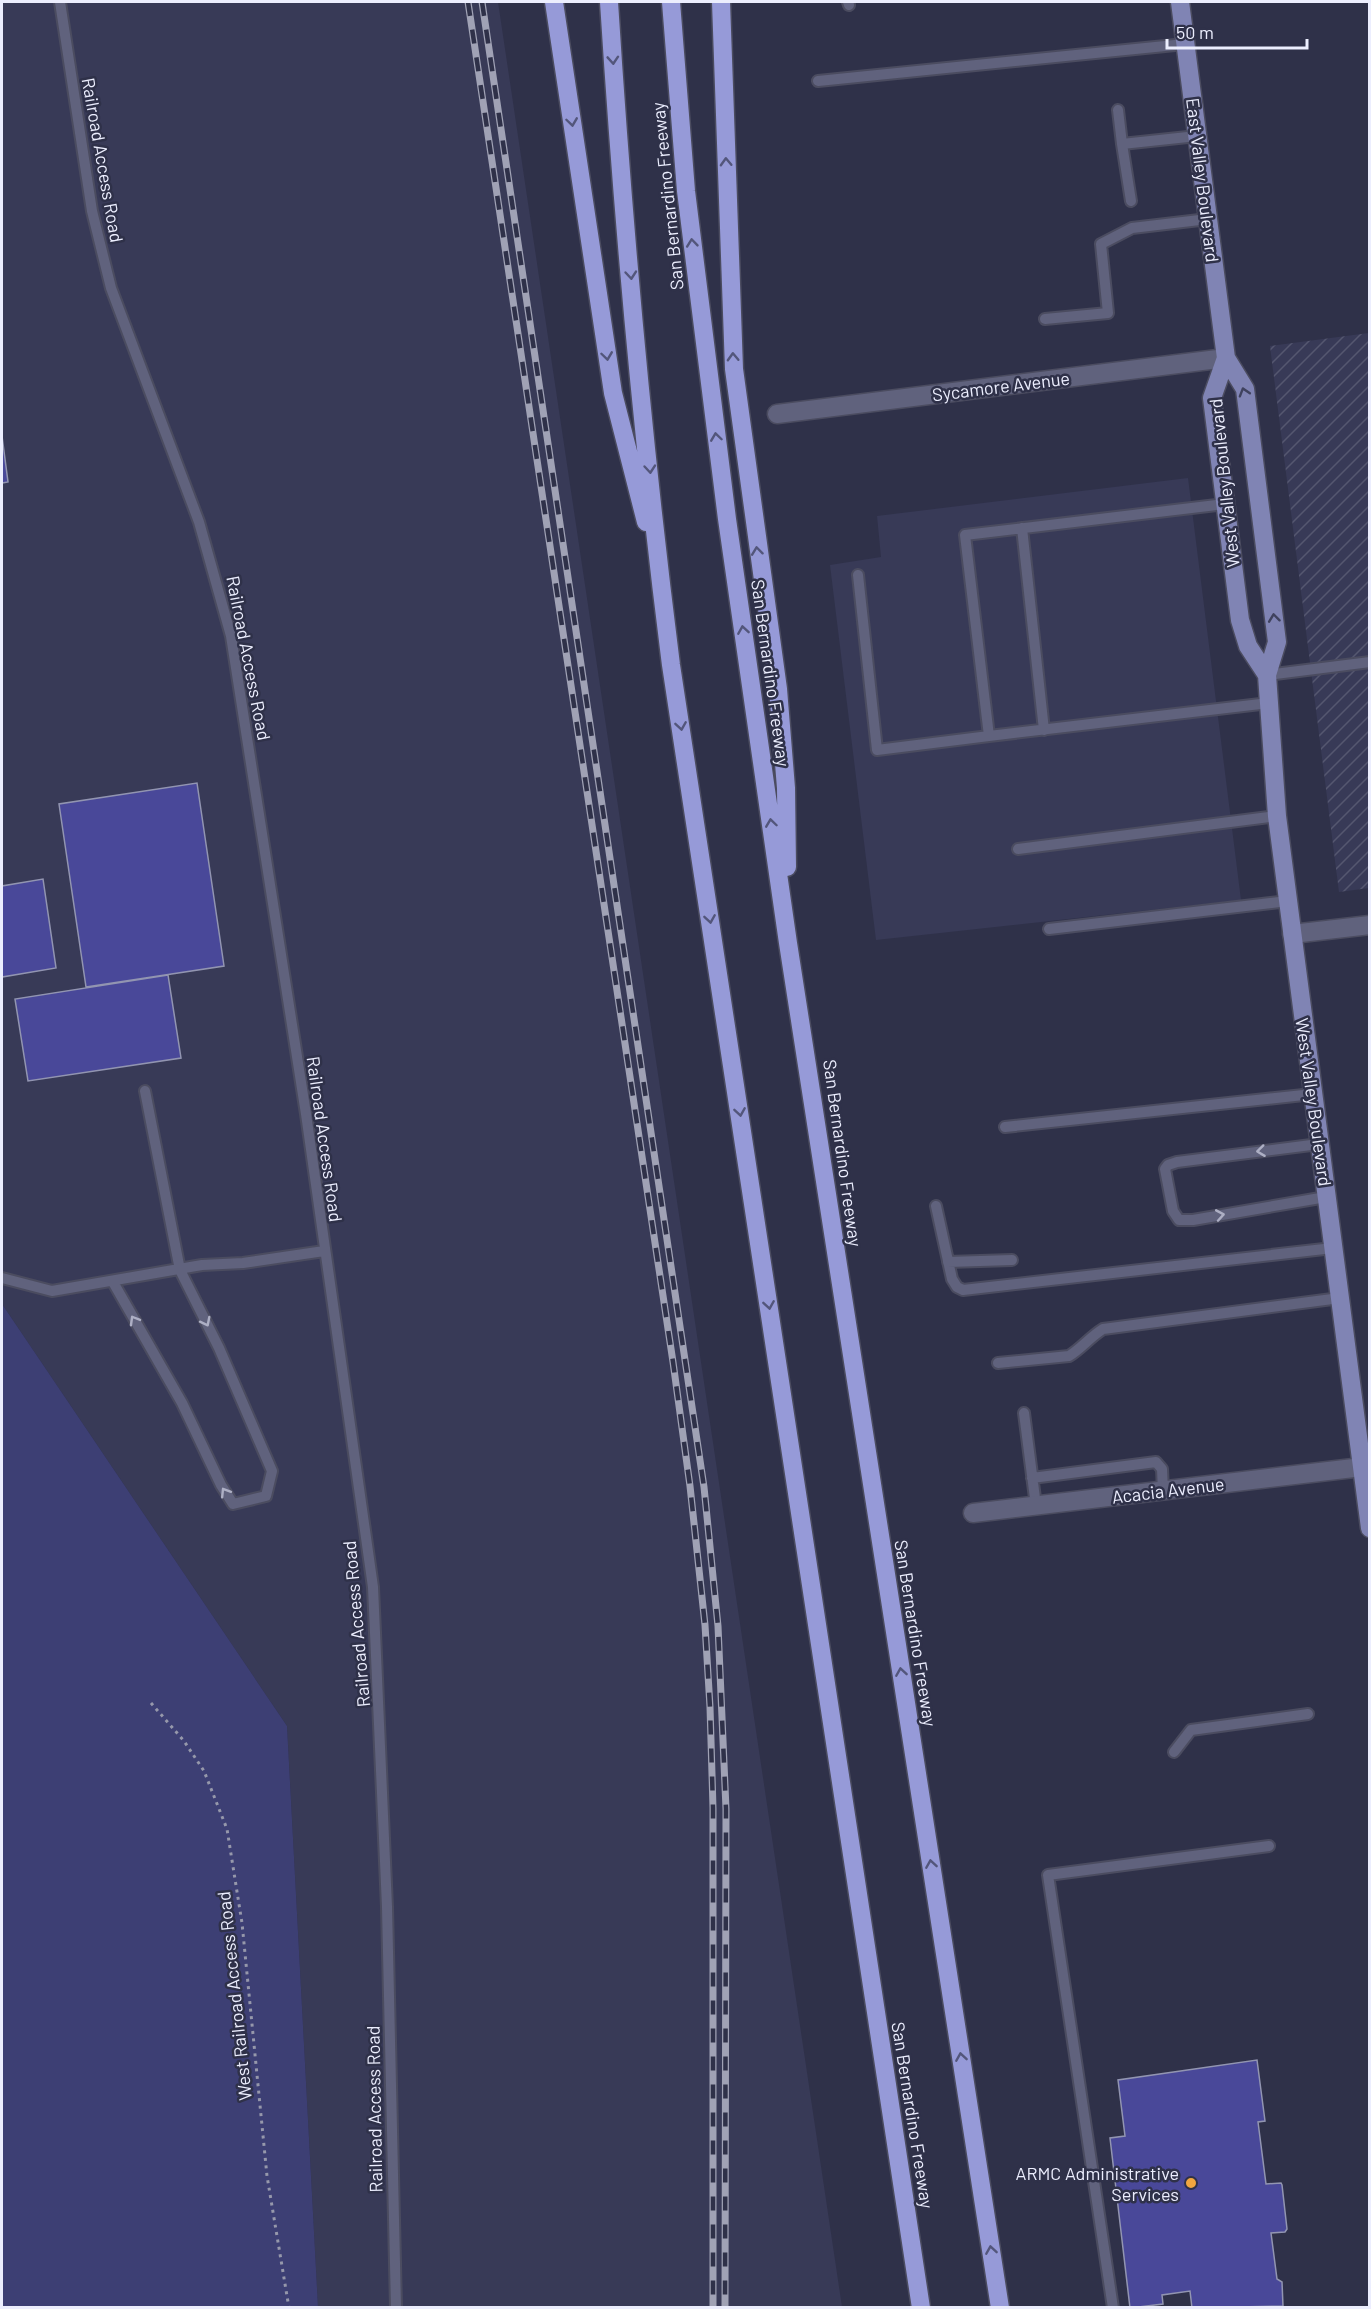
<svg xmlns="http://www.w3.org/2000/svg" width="1371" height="2309" viewBox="0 0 1371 2309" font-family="Barlow,sans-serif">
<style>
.built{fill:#383a57}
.industrial{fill:url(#industrial-furrows)}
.green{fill:#3d3f74}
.building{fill:#494899;stroke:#9295b1;stroke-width:1.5}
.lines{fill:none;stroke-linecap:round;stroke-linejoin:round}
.service-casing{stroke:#4b4c60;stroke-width:14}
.minor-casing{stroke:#4b4c60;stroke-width:21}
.primary-casing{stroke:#4b4c60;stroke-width:21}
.motorway-casing{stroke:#4b4c60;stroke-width:21}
.path{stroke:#9698ab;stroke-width:3;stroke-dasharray:3 4.5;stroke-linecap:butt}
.service{stroke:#60627d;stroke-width:10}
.minor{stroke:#60627d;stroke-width:18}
.primary{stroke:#8084b4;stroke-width:18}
.motorway{stroke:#969ad8;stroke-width:18}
.rail-casing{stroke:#a0a2b5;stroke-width:7}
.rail{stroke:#2f3149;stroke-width:4.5;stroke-dasharray:14;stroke-linecap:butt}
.oneway{stroke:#53567b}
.oneway2{stroke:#3f425e}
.oneway3{stroke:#adafc4}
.poi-dot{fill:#f1a640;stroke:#2f3149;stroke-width:2}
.labels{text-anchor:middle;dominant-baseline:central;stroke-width:5;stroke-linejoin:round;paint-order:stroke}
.street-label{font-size:18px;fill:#eceefe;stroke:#2f3149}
.poi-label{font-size:18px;fill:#eceefe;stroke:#2f3149;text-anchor:end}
</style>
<defs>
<pattern id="industrial-furrows" width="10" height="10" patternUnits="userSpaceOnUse" patternTransform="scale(1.5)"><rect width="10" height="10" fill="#383a57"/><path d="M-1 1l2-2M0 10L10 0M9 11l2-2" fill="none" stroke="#555770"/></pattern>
</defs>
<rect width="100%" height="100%" fill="#2f3149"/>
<path class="built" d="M2,2h496l344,2305h-524l-31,-581 -285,-422z
M1188,478l53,422 -365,40 -46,-375 51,-8 -4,-41z"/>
<path class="industrial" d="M1369,333v555l-30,4 -69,-546z"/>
<path class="green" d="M2,1304l285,422 31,581h-316z"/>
<path class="building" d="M2,436l6,46 -6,1z
M197,783l27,183 -138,21 -27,-183z
M43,879l13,89 -54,9v-91z
M168,975l13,83 -153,23 -13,-82z
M1257,2060l8,61 -7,1 8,62 15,-1 1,2 5,44 -2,3 -14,1 6,46 5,3 1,24 -91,2 -2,-17 -28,4 1,9 -33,4 -20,-170 15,-2 -7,-56z"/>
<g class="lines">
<g class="service-casing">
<path id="service" d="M60,2l32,209 19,77 88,234 32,114 75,478 67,473 14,320 9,401
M848,2l1,3
M818,81l367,-37
M1118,110l4,34 75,-8
M1122,144l9,57
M1045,319l63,-6 -7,-69 31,-16 76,-9
M1225,504l-260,31 24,201 280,-33
M1022,528l22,202
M858,575l19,175 112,-14
M1267,675l103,-13
M1018,849l259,-33
M1049,929l239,-28
M1005,1127l308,-33
M1319,1144l-142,18 -9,3 -3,4 8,42 6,9h14l133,-23
M936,1206l16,73 5,8 6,3 370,-42
M948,1262l64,-2
M2,1278l50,13 150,-26 41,-2 81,-12
M113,1282l69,121 39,82 12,19 33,-8 6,-25 -53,-123 -39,-78 -35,-179
M998,1363l71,-7c13,-8 21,-19 34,-27l237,-31
M1024,1413l12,93
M1032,1478l124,-16 6,7 1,22
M1174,1752l17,-22 117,-16
M1113,2308l-65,-433 221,-29"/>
</g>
<g class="minor-casing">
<path id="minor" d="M777,414l449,-56
M1292,934l78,-9
M973,1513l389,-46"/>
</g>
<g class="primary-casing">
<path id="primary" d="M1180,2l46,356 19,31 32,253 -10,33 10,141 93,712
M1226,358l-14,40 28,222 8,26 19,29"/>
</g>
<g class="motorway-casing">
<path id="motorway" d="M554,2l59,391 33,129
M609,2c14,221 34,443 62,663l250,1643
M671,2l15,189 41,328 61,424 212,1365
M721,2l13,367 44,320 8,99 1,79"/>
</g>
<path class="path" d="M151,1703l33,38 20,30 23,58 15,94 25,253 22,132"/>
<use href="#service" class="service"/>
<use href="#minor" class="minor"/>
<use href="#primary" class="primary"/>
<use href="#motorway" class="motorway"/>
<g class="rail-casing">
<path id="rail" d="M468,2l205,1360 17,124 15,139 5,82 3,101v500
M482,2l222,1485 14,139 8,183 -1,499"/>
</g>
<use href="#rail" class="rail"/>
</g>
<defs><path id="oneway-chevron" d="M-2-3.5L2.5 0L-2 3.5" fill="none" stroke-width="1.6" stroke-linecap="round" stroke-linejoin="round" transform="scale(1.5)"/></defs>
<g class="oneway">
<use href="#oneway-chevron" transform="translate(613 60) rotate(86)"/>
<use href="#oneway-chevron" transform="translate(572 122) rotate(82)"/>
<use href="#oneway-chevron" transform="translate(726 162) rotate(-92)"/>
<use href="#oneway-chevron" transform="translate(692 243) rotate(-96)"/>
<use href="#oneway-chevron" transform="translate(631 275) rotate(85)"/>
<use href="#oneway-chevron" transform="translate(607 356) rotate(82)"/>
<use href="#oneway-chevron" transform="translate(733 357) rotate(-92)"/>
<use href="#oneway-chevron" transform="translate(716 437) rotate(-98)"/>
<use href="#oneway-chevron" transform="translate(650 469) rotate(85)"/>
<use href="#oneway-chevron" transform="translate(757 551) rotate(-97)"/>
<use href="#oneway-chevron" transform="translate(743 630) rotate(-99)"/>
<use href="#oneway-chevron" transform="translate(681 726) rotate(81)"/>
<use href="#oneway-chevron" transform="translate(771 823) rotate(-98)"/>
<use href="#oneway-chevron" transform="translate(710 919) rotate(81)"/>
<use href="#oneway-chevron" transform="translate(740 1112) rotate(81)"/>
<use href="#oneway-chevron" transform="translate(769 1305) rotate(81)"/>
<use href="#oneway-chevron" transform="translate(901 1672) rotate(-99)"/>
<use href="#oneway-chevron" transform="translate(931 1864) rotate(-99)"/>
<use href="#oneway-chevron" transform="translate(961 2057) rotate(-99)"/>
<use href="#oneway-chevron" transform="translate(991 2250) rotate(-99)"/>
</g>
<g class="oneway2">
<use href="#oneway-chevron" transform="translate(1244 392) rotate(-107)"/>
<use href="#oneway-chevron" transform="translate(1274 618) rotate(-97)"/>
</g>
<g class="oneway3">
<use href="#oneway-chevron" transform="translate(1261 1151) rotate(173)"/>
<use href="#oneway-chevron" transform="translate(1220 1215) rotate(-10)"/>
<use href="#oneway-chevron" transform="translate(134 1320) rotate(-120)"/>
<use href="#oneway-chevron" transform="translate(206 1322) rotate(63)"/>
<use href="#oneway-chevron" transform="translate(225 1492) rotate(-122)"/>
</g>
<circle class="poi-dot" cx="1191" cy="2183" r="6"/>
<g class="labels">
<g class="street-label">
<text transform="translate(103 160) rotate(80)">Railroad Access Road</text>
<text transform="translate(1203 180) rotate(83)">East Valley Boulevard</text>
<text transform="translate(667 196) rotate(-96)">San Bernardino Freeway</text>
<text transform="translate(1001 386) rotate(-7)">Sycamore Avenue</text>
<text transform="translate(1224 483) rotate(-96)">West Valley Boulevard</text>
<text transform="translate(249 658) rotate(79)">Railroad Access Road</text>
<text transform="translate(771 673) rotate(82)">San Bernardino Freeway</text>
<text transform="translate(1314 1102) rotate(82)">West Valley Boulevard</text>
<text transform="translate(325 1139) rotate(82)">Railroad Access Road</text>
<text transform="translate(843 1153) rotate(82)">San Bernardino Freeway</text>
<text transform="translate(1168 1490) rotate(-7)">Acacia Avenue</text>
<text transform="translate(356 1624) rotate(-95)">Railroad Access Road</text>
<text transform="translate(916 1633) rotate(81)">San Bernardino Freeway</text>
<text transform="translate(234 1996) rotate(-96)">West Railroad Access Road</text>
<text transform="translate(374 2109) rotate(-91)">Railroad Access Road</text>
<text transform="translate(913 2115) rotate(81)">San Bernardino Freeway</text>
</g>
<g class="poi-label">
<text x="1179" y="2173">ARMC Administrative<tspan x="1179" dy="21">Services</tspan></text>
</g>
</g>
<rect width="1371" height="2309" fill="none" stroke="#eceefe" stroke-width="6"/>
<path d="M1167 39v9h140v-9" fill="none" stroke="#eceefe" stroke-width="3"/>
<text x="1176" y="39" font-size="18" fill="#eceefe" stroke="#2f3149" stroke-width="4.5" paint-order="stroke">50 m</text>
</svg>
